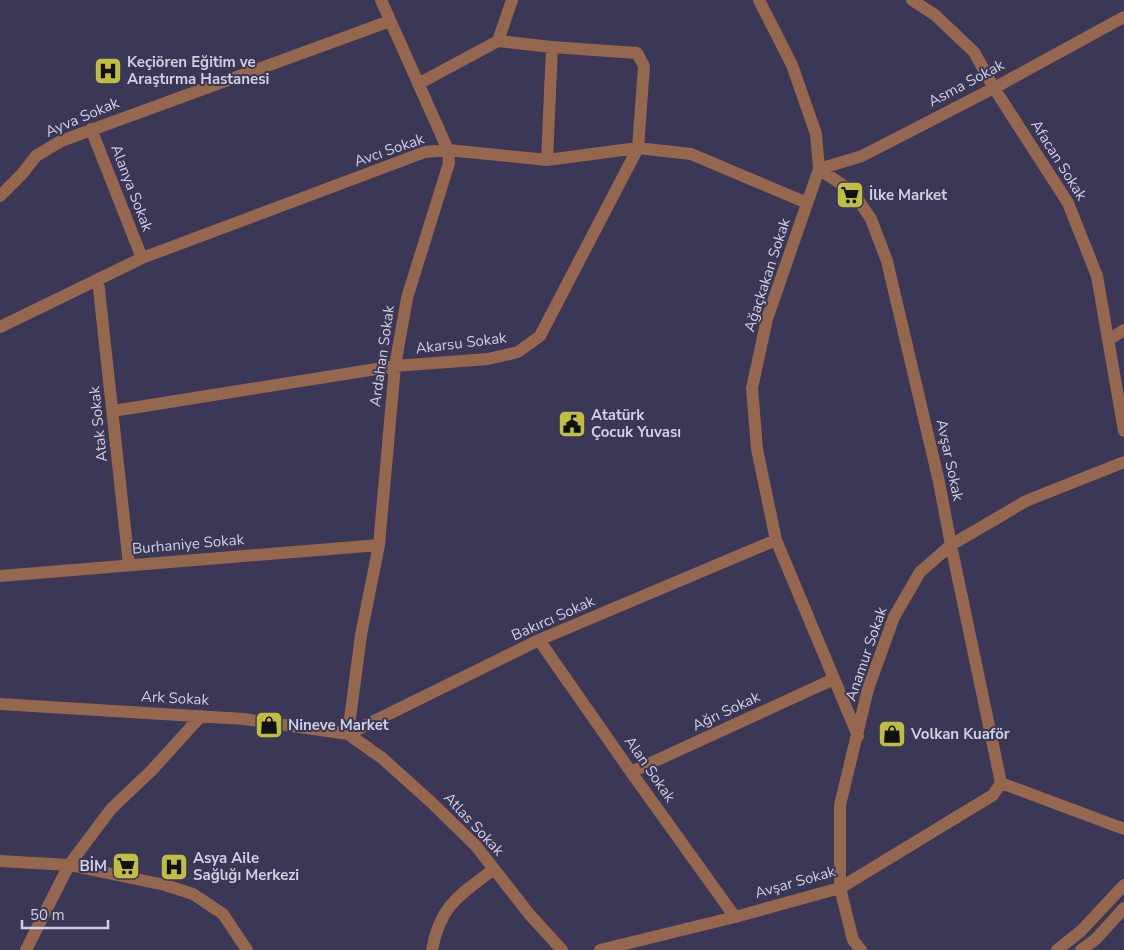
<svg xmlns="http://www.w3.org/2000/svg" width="1124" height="950" viewBox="0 0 1124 950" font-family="'Nunito Sans',sans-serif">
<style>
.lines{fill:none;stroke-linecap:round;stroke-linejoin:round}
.minor{stroke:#95674f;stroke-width:12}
.labels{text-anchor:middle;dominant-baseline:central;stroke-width:4;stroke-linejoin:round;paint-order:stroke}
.poi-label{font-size:15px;font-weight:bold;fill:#d1cfe3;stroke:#3b3756;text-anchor:start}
.street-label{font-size:15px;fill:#d1cfe3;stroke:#3b3756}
</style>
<rect width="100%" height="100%" fill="#3b3756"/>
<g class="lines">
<path class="minor" d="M759,0l33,65 24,69 3,35 -52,150 -15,69 5,61 19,91 82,196
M912,0l23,15 39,37 20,36 74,115 29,73 27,155
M418,84l80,-43
M91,129l51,129
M547,160l5,-113
M819,169l34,23 18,27 16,42 52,221 12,63 50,238 123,46
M819,169l43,-13 132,-68 130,-71
M0,196l22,-22 14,-18 25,-15 329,-120
M98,280l31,285
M0,327l142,-69 283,-106 23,-2 99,10 91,-12 53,6 116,49
M1108,340l16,-10
M113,411l282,-45 93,-7 30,-7 22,-16 98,-188 6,-82 -7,-13 -85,-6 -54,-6 14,-41
M0,576l379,-31
M539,640l92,132 104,145
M0,704l244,15 104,15 34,24 49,44 45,44 54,69 32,35
M348,734l13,-99 18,-90 16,-179 12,-68 42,-135 -1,-13 -67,-150
M348,734l191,-94 237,-100
M631,772l203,-93
M0,861l69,4 96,20 28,9 30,20 24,36
M26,950l43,-85 42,-56 41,-39 49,-54
M432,950c8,-45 28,-55 62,-81
M600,950l135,-33 105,-29 153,-93 8,-12
M861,950l-8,-10 -13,-52v-83l28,-116 26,-72 26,-45 31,-27 75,-44 98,-39
M1057,950l24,-19 43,-46
M1081,950l15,-11 28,-31"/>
</g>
<defs>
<g id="hospital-square" transform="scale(1.4375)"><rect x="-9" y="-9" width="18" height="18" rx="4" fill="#c0be41" stroke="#3b3756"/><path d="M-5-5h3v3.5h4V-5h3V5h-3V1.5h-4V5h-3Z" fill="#111"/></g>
<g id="supermarket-square" transform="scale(1.4375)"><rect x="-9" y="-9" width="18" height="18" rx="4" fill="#c0be41" stroke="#3b3756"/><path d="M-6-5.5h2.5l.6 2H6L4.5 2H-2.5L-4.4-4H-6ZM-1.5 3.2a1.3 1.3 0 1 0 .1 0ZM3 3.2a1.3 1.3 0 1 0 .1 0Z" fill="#111"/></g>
<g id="civic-square" transform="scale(1.4375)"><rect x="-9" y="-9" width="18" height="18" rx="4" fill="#c0be41" stroke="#3b3756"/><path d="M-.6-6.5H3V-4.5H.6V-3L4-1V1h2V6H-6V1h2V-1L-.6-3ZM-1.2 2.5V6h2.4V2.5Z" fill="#111"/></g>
<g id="shop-square" transform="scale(1.4375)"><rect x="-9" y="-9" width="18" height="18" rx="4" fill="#c0be41" stroke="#3b3756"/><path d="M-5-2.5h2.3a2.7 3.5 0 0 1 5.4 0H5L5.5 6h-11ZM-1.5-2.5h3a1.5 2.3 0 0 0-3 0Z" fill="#111"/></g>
</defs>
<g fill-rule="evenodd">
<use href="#hospital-square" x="108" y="71"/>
<use href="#supermarket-square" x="850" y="195"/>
<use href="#civic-square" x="572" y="424"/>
<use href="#shop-square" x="269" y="725"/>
<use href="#shop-square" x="892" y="734"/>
<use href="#supermarket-square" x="126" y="866"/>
<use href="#hospital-square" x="174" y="867"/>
</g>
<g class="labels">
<g class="poi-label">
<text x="127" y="62">Keçiören Eğitim ve<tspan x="127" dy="17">Araştırma Hastanesi</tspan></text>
<text x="869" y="195">İlke Market</text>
<text x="591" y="415">Atatürk<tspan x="591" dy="17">Çocuk Yuvası</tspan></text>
<text x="288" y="725">Nineve Market</text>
<text x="911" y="734">Volkan Kuaför</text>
<text x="193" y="858">Asya Aile<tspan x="193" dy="17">Sağlığı Merkezi</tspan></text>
<text x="107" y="866" text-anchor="end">BİM</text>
</g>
<g class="street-label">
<text transform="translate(966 83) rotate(-28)">Asma Sokak</text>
<text transform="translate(82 117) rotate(-23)">Ayva Sokak</text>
<text transform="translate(389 150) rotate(-19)">Avcı Sokak</text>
<text transform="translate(1059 160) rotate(58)">Afacan Sokak</text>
<text transform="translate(132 188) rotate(69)">Alanya Sokak</text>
<text transform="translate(767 275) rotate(-72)">Ağaçkakan Sokak</text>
<text transform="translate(461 343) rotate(-7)">Akarsu Sokak</text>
<text transform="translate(382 356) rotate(-82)">Ardahan Sokak</text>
<text transform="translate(98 424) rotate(-96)">Atak Sokak</text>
<text transform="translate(950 460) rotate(78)">Avşar Sokak</text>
<text transform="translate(188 544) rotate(-5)">Burhaniye Sokak</text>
<text transform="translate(553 618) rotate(-24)">Bakırcı Sokak</text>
<text transform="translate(866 654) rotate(-71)">Anamur Sokak</text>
<text transform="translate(175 698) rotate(3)">Ark Sokak</text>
<text transform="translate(726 711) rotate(-25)">Ağrı Sokak</text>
<text transform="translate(650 769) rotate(55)">Alan Sokak</text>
<text transform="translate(474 824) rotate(47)">Atlas Sokak</text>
<text transform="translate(795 882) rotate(-16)">Avşar Sokak</text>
</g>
</g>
<path d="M22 920v8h86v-8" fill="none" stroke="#d1cfe3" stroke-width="2.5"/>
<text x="30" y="920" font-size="15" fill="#d1cfe3" stroke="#3b3756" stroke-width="4" paint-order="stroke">50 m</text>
</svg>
